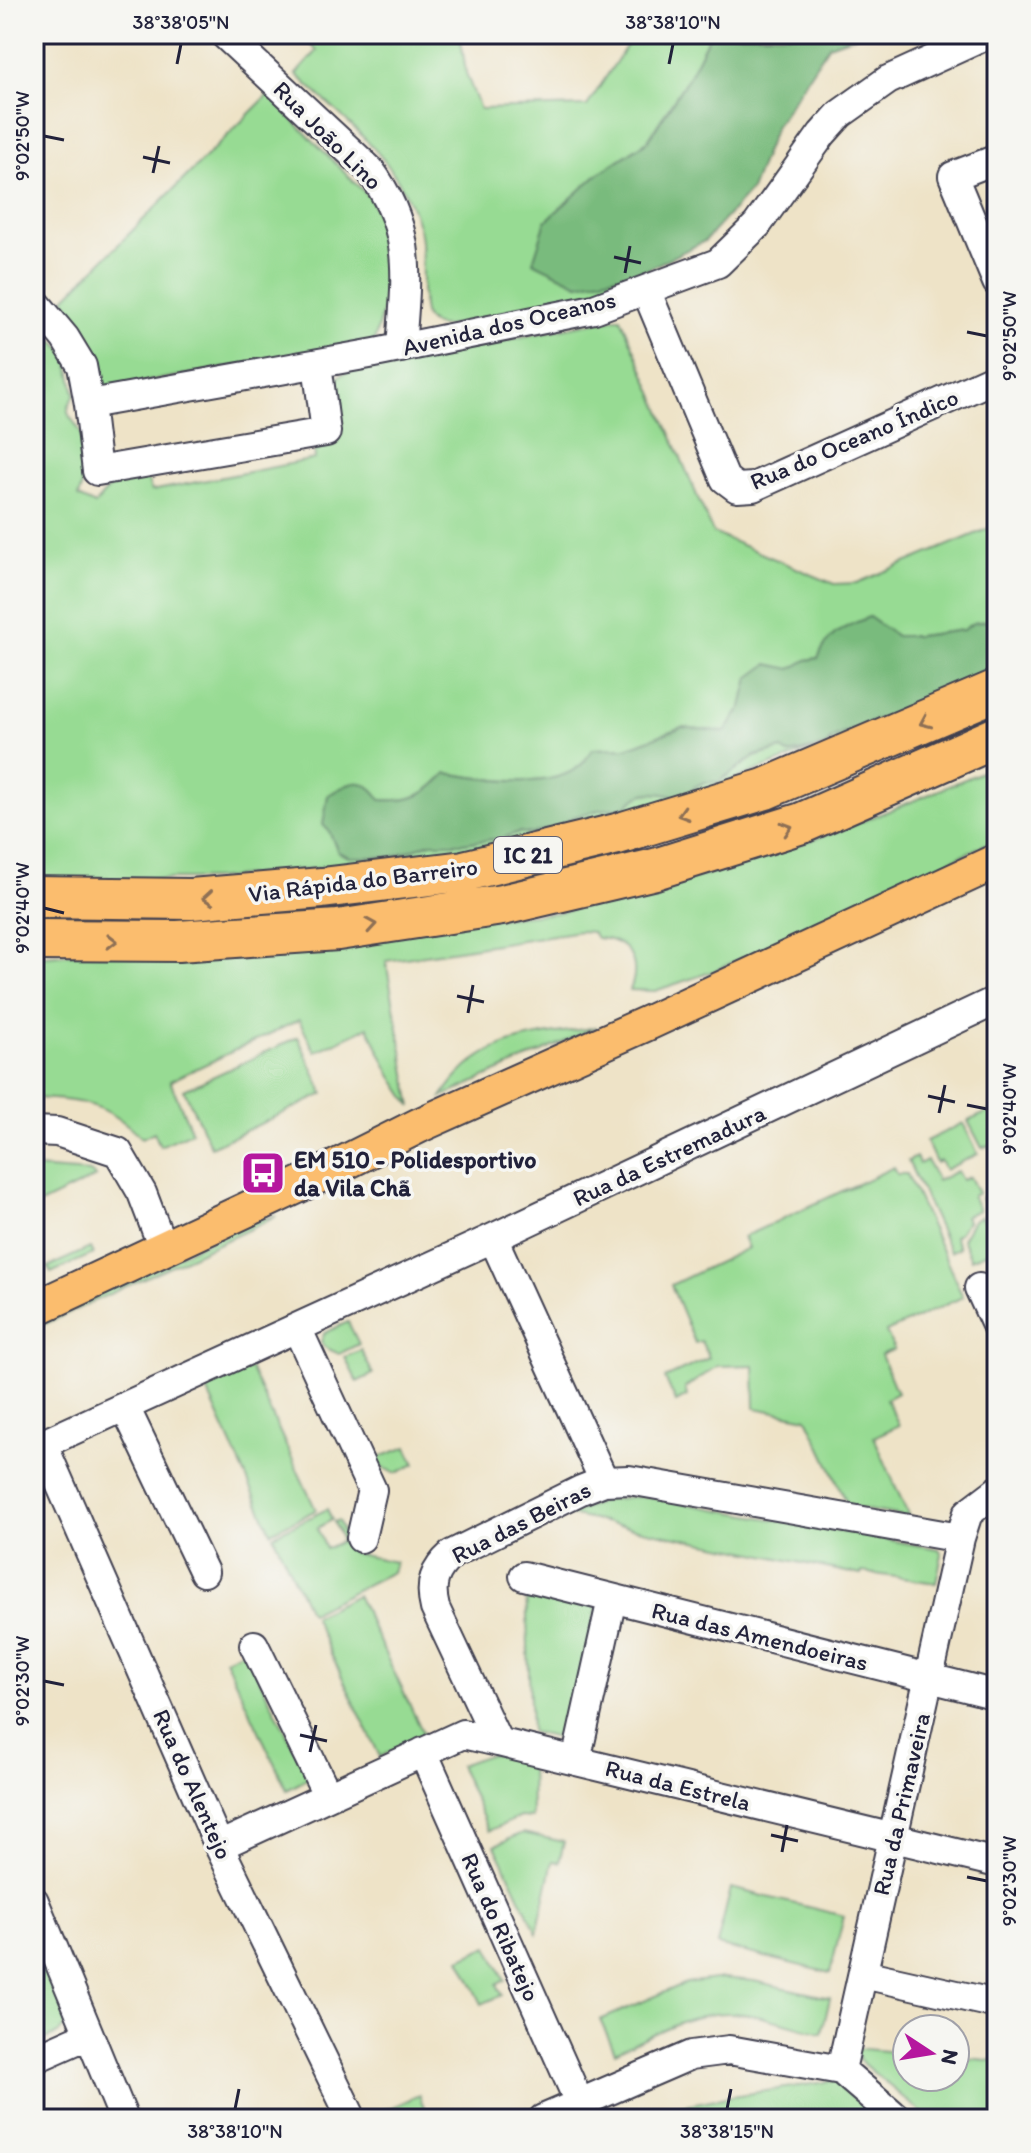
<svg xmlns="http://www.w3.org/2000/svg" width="1031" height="2153" viewBox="0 0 1031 2153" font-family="Itim,sans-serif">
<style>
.green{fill:#97db93;stroke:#5c7e67;stroke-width:2}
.forest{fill:#79bb7d;stroke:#4e6e5c;stroke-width:2}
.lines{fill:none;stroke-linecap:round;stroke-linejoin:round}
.minor-casing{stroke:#413f50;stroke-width:32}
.major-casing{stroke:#413f50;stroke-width:38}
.highway-casing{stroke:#413f50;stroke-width:44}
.minor{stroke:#fff;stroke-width:28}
.major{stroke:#fbbd6e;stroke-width:34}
.highway{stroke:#fbbd6e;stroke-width:40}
.oneway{stroke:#8e7054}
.ticks{fill:none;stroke:#22223b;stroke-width:3}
.labels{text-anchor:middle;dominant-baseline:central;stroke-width:7;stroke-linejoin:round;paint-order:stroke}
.shield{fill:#f6f6f2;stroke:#626272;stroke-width:2}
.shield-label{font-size:22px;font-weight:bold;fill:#22223b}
.street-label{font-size:24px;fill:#22223b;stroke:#f6f6f2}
.poi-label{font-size:24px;font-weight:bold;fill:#22223b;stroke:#f6f6f2;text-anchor:start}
.neatline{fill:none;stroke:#22223b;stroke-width:3}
.ticks-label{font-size:20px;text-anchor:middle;fill:#22223b}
</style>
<rect width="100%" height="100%" fill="#f6f6f2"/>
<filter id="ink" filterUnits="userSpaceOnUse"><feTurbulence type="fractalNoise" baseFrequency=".0125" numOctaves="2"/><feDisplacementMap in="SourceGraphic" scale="16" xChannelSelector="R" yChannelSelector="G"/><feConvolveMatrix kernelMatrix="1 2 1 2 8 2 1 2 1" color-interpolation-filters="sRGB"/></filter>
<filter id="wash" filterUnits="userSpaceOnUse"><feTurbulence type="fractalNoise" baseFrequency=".006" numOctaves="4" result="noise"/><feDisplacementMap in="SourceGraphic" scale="32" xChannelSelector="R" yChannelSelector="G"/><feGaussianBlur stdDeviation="1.8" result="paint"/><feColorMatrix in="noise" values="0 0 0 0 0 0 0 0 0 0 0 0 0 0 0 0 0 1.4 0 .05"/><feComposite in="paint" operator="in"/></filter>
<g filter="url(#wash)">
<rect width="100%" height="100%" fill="#eee3c7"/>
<path class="green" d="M300,34h160l6,39 14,36 107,-3 44,-67v-5h79l-21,42 -42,65 -49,33 -52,47 32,63 68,-14c-52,27 -112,40 -169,50 -11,2 -24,7 -36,6 -6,0 -12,-4 -15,-8 -7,-9 -2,-66 -6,-84 -15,-71 -75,-113 -124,-160l21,-23z
M268,95l102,103 11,22 8,35 -2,39 -13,48 -270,47 -39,-91z
M616,318h5l92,215 121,51 23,-1 140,-58v89l-10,7 -14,2 -10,7 -45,6h-22l-27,-18 -51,40 -11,2 -16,9 -42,9 -7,29 -17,25 -43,-5 -55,21 -34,1c-3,5 -7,11 -11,15 -30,28 -99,15 -135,9l-20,20 -24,8 -22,-1 -52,31 9,21 11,5h43l39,-14h32l39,-5 17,-6 12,2 28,-8 14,-9 25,-7 28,-3c18,-21 31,-13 56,-10l14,-11 8,-4h14l37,-25 26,-8 7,5 13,-1 73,-33 123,-38 -358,132 -202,42 -224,23h-179v-533l11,-13 22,21 8,40c-15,24 -3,20 6,39 9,22 5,43 -3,64l17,8c17,-24 24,-24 52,-29l4,15 164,-32 -1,-14c7,-6 19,-14 24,-23 7,-12 -2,-32 0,-45l8,-5z
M997,765v74l-283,132 -59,20 -25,-1c12,-29 -3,-51 -34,-52l-4,-6 -12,-1 -194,30 26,146 -21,-32 -23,-48 -53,25 -16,-32 -129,61 22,51 -32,14 -6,-14 -12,6c-35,-35 -61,-38 -108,-40v-141l521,-44c155,-33 297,-83 442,-148z
M597,1027l-155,70c39,-62 89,-59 155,-70z
M298,1037l26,57 -113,53 -27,-57z
M997,1108v44l-3,2 -5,-9 -7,3 -14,-27z
M963,1123l15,31 -33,16 -5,-9 -4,2 -10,-22z
M916,1157l3,7 8,-4 10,21 20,-10 5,9 8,-3 8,16 -6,3 7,14 -14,6 2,5 -7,11 -6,4 5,12 -9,4 -42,-91z
M894,1167l3,7h10l56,123 -77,35 8,17 -13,6 16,38 -11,6 13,26 -25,12 35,80 -60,-10 -42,-89 -52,-10 -1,-43 -36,1 -33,22 2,8 -11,6 -11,-24 44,-20 -8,-17 -6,2 -24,-58 77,-37 -5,-11z
M34,1168l56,4 6,5 -62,30z
M991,1194l6,11v16l-5,1 -11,-24z
M276,1216l-11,6 -231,107v-6l218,-102z
M981,1216l16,32 -26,11 -9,-20 11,-19z
M90,1248l3,6 -42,19 -3,-6z
M348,1322l11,22 -20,10 -15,-7 -3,-5 3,-9z
M361,1350l12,24 -16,8 -12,-25z
M250,1368l66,142 -45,22 -65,-144z
M407,1447l8,17 -18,9 -17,-6 -3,-9z
M630,1497h18l291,52 3,5 -6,29 -74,-11 -1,3 -292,-60 33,-14z
M327,1509l5,11 -15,8 9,21 16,-8 -8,-19 4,-2 14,33 43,9 -3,10 -82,41 -37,-78z
M526,1588l71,19 -30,133 -36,-8z
M357,1595l67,140 -44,22 -67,-141z
M245,1650l64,128 -22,12 -62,-131z
M491,1754l40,8 1,56 -12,-1 -31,14 -30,-66z
M523,1833l41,9 -5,20 -6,-1 -16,72 -42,-88z
M731,1888l113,28 -14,57 -113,-28z
M488,1946l17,34 -8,4 5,11 -20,9 -22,-45z
M44,1956l26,63 -12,15 -24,10v-82z
M723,1978l31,3 76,17 -8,35c-30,-7 -61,-19 -91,-20 -42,-1 -79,22 -116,39l-15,-32 86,-37z
M853,2048l54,5v24h48v-20l42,4v58h-68l-68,-57z
M839,2080l44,39h-272l121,-23z
M419,2095l10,24h-45l-3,-7z"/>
<path class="forest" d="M710,34h150l-31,11 -54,82 -24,63 -46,51 -59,29 -68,14 -45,-22 13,-41 52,-47 50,-33 41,-65z
M997,614v65l-123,41 -42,18 -6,8 -38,8 -7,-5 -26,7 -37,26h-14l-8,4 -14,11c-25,-3 -38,-11 -56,10l-28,3 -25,7 -14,9 -28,8 -12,-2 -17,6 -39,5h-33l-38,14h-43l-11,-5 -9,-21 -6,-6 5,-30c23,-13 36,-21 53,5 33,2 44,-5 66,-27 36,6 105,19 135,-9 4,-4 7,-10 11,-15l34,-1 55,-21 43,5 17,-25 7,-29 19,-14 23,5 16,-9 11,-2c12,-27 25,-30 51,-41l27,19h22l45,-6 10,-7 14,-2z"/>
</g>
<g filter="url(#ink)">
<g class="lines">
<g class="minor-casing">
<path id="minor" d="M224,34l146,136c45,62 36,106 31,178
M997,159l-44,17 44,106
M646,290l79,189 12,9 16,-1 244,-110
M34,301l31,37 17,28 7,38
M317,364l9,68 -229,39 -8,-67 286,-51 219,-44 124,-46 39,-38 65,-91 18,-20 48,-34 101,-46
M34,1131l23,1 61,20 24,41 21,55
M493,1238l111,243
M979,1288l18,39
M297,1328l75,162 -11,48
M125,1407l79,165
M43,1445l176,401 133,273
M34,1448l459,-210 504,-238
M524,1576l473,119
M254,1645l74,151
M498,1742l499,121
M423,1752l156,350
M576,1761l36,-162
M219,1846l244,-112 35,8 -63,-134c-6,-24 -1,-38 17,-54l129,-64 23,-9 25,-1 331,58 8,-25 29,-22
M34,1901l90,218
M863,1974l134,30
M34,2059l54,-24
M841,2070l119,-532
M543,2119l148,-64 38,-5 112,20 57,49"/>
</g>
<g class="major-casing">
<path id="major" d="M34,1309l274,-128 112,-56 230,-103 347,-161"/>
</g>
<g class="highway-casing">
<path id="highway" d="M34,897l157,2 131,-11 142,-17 153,-37 148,-45 232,-99
M34,940l144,1 160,-11 164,-25 153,-36 147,-46 195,-86"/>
</g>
<use href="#minor" class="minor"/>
<use href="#major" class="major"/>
<use href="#highway" class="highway"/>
</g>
<defs><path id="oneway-chevron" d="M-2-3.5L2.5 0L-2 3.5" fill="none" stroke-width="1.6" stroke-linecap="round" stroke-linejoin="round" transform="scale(2)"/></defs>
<g class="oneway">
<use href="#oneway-chevron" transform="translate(925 722) rotate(156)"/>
<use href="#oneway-chevron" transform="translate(683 814) rotate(163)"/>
<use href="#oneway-chevron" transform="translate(787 828) rotate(-17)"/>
<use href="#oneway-chevron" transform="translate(208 898) rotate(175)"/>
<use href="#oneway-chevron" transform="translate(371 925) rotate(-9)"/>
<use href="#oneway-chevron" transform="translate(112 941)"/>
</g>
</g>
<path class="ticks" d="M177,64l4,-20M669,64l4,-20M44,136l20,4M143,157l27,6M153,173l6,-27M614,257l27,6M625,273l5,-27M967,332l20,4M44,908l20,5M457,996l27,6M468,1013l5,-28M928,1096l27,6M967,1105l20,4M939,1113l6,-28M44,1681l20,4M300,1735l27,6M310,1752l6,-27M771,1835l27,6M782,1852l5,-27M967,1877l20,4M235,2109l4,-20M727,2109l4,-20"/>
<defs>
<g id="bus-square" transform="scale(2.3)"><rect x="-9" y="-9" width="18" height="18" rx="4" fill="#b5179e" stroke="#f6f6f2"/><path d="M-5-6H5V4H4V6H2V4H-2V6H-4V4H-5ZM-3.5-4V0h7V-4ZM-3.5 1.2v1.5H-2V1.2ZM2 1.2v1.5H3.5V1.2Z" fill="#fff"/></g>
</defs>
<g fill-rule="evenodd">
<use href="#bus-square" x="263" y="1173"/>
</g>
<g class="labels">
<rect class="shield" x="494" y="837" width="68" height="36" rx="6"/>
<g class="shield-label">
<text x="528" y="855">IC 21</text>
</g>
<g class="street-label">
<text transform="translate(328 135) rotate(45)">Rua João Lino</text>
<text transform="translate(509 323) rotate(-13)">Avenida dos Oceanos</text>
<text transform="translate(854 439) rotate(-23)">Rua do Oceano Índico</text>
<text transform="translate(363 880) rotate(-7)">Via Rápida do Barreiro</text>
<text transform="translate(669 1155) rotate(-25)">Rua da Estremadura</text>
<text transform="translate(521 1522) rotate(-27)">Rua das Beiras</text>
<text transform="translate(760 1636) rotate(14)">Rua das Amendoeiras</text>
<text transform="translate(193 1784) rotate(66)">Rua do Alentejo</text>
<text transform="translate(678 1785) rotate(14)">Rua da Estrela</text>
<text transform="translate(901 1804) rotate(-77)">Rua da Primaveira</text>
<text transform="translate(501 1927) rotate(66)">Rua do Ribatejo</text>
</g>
<g class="poi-label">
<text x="294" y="1159">EM 510 - Polidesportivo<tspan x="294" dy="28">da Vila Chã</tspan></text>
</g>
</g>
<rect width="1031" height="2153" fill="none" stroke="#f6f6f2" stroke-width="88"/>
<g transform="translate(931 2053) rotate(102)"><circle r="38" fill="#f6f6f2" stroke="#a1a1a9" stroke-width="2"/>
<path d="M0-6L14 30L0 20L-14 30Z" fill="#b5179e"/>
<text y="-12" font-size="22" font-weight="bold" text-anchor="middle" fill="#22223b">N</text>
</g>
<rect x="44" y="44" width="943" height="2065" class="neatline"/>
<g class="ticks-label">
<text x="181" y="29">38°38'05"N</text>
<text x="673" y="29">38°38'10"N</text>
<text transform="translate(22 136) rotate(-90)" y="7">9°02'50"W</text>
<text transform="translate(1009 336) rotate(-90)" y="7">9°02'50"W</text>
<text transform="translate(22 908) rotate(-90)" y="7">9°02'40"W</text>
<text transform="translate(1009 1109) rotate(-90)" y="7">9°02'40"W</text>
<text transform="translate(22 1681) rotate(-90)" y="7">9°02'30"W</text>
<text transform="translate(1009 1881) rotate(-90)" y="7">9°02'30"W</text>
<text x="235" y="2138">38°38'10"N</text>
<text x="727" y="2138">38°38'15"N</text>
</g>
</svg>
